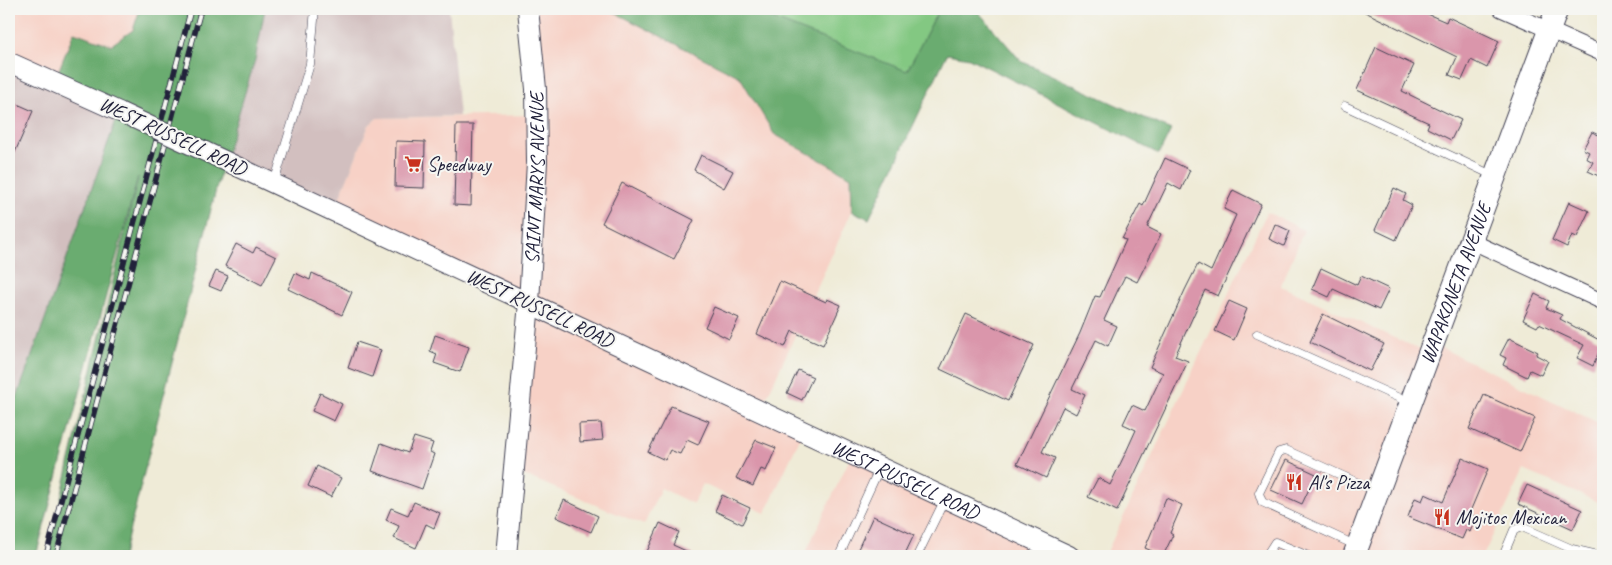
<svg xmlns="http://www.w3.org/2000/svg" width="1612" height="565" viewBox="0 0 1612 565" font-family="Caveat,sans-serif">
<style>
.built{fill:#f7d1c6}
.industrial{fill:#d2bfbf}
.green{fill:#83c882;stroke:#52755e}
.forest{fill:#6aac70;stroke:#466756}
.building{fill:#da96ab}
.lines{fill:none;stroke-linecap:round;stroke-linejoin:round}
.service-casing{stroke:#414052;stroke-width:9}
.minor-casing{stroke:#414052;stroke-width:17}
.tertiary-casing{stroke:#414052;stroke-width:21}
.secondary-casing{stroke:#414052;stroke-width:22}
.primary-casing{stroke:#414052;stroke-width:24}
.service{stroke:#fff;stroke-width:8}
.minor{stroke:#fff;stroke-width:15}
.tertiary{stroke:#fff;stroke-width:19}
.secondary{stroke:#fff;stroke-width:20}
.primary{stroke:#fff;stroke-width:22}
.rail-casing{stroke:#22223b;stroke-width:5.5}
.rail{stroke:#f6f6f2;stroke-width:4;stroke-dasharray:11;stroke-linecap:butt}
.tertiary-bridge-casing{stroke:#414052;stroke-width:21;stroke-linecap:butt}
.tertiary-bridge{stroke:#fff;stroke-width:19}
.labels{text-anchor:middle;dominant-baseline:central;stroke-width:4;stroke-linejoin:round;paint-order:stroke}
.street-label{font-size:20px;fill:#22223b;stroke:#f6f6f2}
.poi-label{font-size:20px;fill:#22223b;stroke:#f6f6f2;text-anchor:start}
</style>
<rect width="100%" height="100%" fill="#f6f6f2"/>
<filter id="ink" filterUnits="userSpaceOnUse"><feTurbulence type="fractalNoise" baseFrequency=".02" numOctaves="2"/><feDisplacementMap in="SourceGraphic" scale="10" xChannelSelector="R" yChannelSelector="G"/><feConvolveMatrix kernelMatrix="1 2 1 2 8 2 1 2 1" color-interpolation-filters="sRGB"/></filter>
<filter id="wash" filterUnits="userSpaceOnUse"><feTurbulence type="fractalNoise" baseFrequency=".0096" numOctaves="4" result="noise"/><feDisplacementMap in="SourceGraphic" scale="20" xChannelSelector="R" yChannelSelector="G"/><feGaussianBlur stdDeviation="1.12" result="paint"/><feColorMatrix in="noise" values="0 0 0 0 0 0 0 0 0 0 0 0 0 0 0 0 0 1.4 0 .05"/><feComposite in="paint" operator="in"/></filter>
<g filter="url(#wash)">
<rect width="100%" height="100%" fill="#efebd7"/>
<path class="built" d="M9,9h131l-7,21 -79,52 -45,-20z
M528,9h80l132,68 34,57 77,43 1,34 -92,201 43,20 -38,81 -62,-29 -10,20 -32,-16 -17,37 -130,-54 15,-168 -195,-92 35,-86 8,-7 160,-3z
M1267,212l37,18 -23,56 148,68 4,-10 170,81v73l-3,5 -76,-33 -41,86h-378z
M852,454l217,102h-265z"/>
<path class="industrial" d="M265,9h184l10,107 -82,2 -8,7 -35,86 -110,-51 31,-100z
M9,62l111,50 -104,288 -7,-3z"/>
<path class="green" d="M747,9h192l-32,63z"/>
<path class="forest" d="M140,9h125l-10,51 -36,118 -96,378h-76l91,-379 -102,379h-27v-159l7,3 103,-288 -65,-30 20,-50 37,13 22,-15z
M608,9h139l160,62 32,-62h37l45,52 150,69 -12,24 -190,-96 -22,-4 -78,165 -17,-8 -1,-34 -77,-43 -34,-57z"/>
<g id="blocks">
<path class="building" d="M1359,9h57l30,13 2,-5 51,24 -12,27 -16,-8 -9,20 -13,-5 8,-18z
M1376,47l38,18 -12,26 59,29 -10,20 -24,-12 2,-5 -72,-33z
M15,103l18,8 -24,55v-49z
M456,125h17l-2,81 -17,-1z
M1592,132l11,5v41l-15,-7 5,-9 -7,-4 3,-6 -6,-3z
M396,141l29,1 -1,46 -29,-1z
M701,155l32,16 -9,17 -30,-18z
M1165,158l25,12 -9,20 -13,-7 -21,44 14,7 -24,48 -12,-6 -8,16 -13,28 13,6 -9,20 -12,-6 -24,49 13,6 -9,19 -13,-7 -21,45 13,6 -9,20 -29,-14 63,-131 15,-37 5,1 26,-57 -4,-1 18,-35 3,2z
M622,183l72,37 -20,39 -72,-36z
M1394,188l12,6 -3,6 9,5 -16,35 -21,-10z
M1233,190l28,14 -43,92 -13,-6 -30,66 13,5 -71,150 -29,-14 10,-19 12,7 16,-33 10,-22 -13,-6 9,-19 13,6 18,-38 -13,-6 35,-77 13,-26 13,7 25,-56 -12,-6z
M1569,202l20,9 -12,26 -5,-2 -5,12 -15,-7z
M1275,224l15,7 -6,15 -15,-7z
M236,244l17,9 3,-6 20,10 -14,28 -37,-19z
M1321,268l36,17 4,-9 28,13 -10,21 -46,-21 -4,8 -17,-8z
M216,271l12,5 -7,15 -12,-5z
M295,273l15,7 2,-7 40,19 -10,23 -54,-26z
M780,281l46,21 1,-3 14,6 -18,40 -31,-14 -7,16 -28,-13z
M1535,294l14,7 -3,7 16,7 -2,4 43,23 -10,24 -16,-8 7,-13 -45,-21 -2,3 -14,-7z
M1229,301l18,8 -13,31 -19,-9z
M714,307l25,11 -10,21 -24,-12z
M966,314l68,31 -26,56 -68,-32z
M1323,314l61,30 -14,27 -60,-29z
M435,335l34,12 -9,25 -26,-9 3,-9 -7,-3z
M1509,338l29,14 -2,3 12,6 -7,14 -11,-5 -3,7 -24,-12 3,-7 -6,-3z
M357,342l24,8 -9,27 -24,-9z
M798,370l15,7 -11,23 -15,-7z
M320,393l22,11 -8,17 -22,-10z
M1484,395l51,23 -15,34 -51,-23z
M671,406l38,15 -11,24 -11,-5 -7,14 -10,-4 -5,10 -17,-8z
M601,423l2,17 -23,2 -1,-18z
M414,437l19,6 -3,9 4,2 -12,35 -50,-18 9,-28 27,10z
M756,440l20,8 -10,23 -5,-2 -8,17 -17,-8z
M1462,458l26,11 -19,45 7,3 -6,15 -4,-2 -4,9 -54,-22 7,-19 7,3 3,-7 18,8z
M1286,460l30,14 -14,30 -31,-14z
M317,466l24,12 -10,19 -23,-11z
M1527,485l55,25 -9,19 -55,-25z
M722,495l28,13 -8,16 -27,-13z
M1166,498l16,7 -12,28 3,2 -10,21 -18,-8z
M564,500l34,16 -7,16 -35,-15z
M414,502l26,11 -6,15 -8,-4 -10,24 -22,-10 5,-12 -13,-6 5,-12 17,7z
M873,516l41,19 -10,21h-31l-15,-7z
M660,523l19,9 -6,13 24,11h-52z"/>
</g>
</g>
<g filter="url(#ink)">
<use href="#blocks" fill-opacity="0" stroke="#414052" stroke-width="1"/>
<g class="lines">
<g class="service-casing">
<path id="service" d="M1345,106l147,69
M274,183l36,-119 5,-55
M1257,334l151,68
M1357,546l-95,-44 -3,-9 20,-41 7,-2 90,41
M839,556l40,-87
M917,556l28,-57
M1266,556l9,-14 33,14
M1507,556l-3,-2 10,-24 8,-3 50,22 30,7"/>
</g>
<g class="minor-casing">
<path id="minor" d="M1501,9l102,45
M1471,241l132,61"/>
</g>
<g class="tertiary-casing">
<path id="tertiary" d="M9,62l111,50
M204,151l325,152"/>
</g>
<g class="secondary-casing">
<g id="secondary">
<path id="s1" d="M529,303l540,253"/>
<path id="s2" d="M506,556l23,-253 8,-141 -1,-73 -8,-80"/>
</g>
</g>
<g class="primary-casing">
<g id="primary">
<path id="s3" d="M1354,556l203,-547"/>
</g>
</g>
<use href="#service" class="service"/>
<use href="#minor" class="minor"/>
<use href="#tertiary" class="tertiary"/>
<use href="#secondary" class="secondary"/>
<use href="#primary" class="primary"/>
<g class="rail-casing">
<path id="rail" d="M46,556l145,-547
M56,556l145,-547"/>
</g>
<use href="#rail" class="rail"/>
<g class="tertiary-bridge-casing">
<path id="tertiary-bridge" d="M120,112l84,39"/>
</g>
<use href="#tertiary-bridge" class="tertiary-bridge"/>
</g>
</g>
<defs>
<g id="supermarket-bare" transform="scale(1.35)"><path d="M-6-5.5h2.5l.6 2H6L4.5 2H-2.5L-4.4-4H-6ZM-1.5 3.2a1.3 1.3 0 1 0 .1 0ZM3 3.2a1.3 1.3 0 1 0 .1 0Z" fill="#c8321e" stroke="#f6f6f2" stroke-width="2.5" paint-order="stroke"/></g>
<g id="restaurant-bare" transform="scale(1.35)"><path d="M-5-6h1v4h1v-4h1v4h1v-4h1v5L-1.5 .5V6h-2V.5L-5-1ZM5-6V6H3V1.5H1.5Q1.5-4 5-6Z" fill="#c8321e" stroke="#f6f6f2" stroke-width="2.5" paint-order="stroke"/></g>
</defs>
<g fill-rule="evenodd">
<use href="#supermarket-bare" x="413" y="164"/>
<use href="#restaurant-bare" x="1294" y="482"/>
<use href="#restaurant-bare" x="1442" y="517"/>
</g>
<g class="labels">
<g class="street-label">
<text transform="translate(173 136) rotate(25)">WEST RUSSELL ROAD</text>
<text stroke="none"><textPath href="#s2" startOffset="379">SAINT MARYS AVENUE</textPath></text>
<text stroke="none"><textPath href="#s3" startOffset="291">WAPAKONETA AVENUE</textPath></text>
<text transform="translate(540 308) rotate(25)">WEST RUSSELL ROAD</text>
<text stroke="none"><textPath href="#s1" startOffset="416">WEST RUSSELL ROAD</textPath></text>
</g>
<g class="poi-label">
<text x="427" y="164">Speedway</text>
<text x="1308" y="482">Al's Pizza</text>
<text x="1456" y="517">Mojitos Mexican</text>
</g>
</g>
<rect width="1612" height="565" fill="none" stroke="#f6f6f2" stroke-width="30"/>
</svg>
